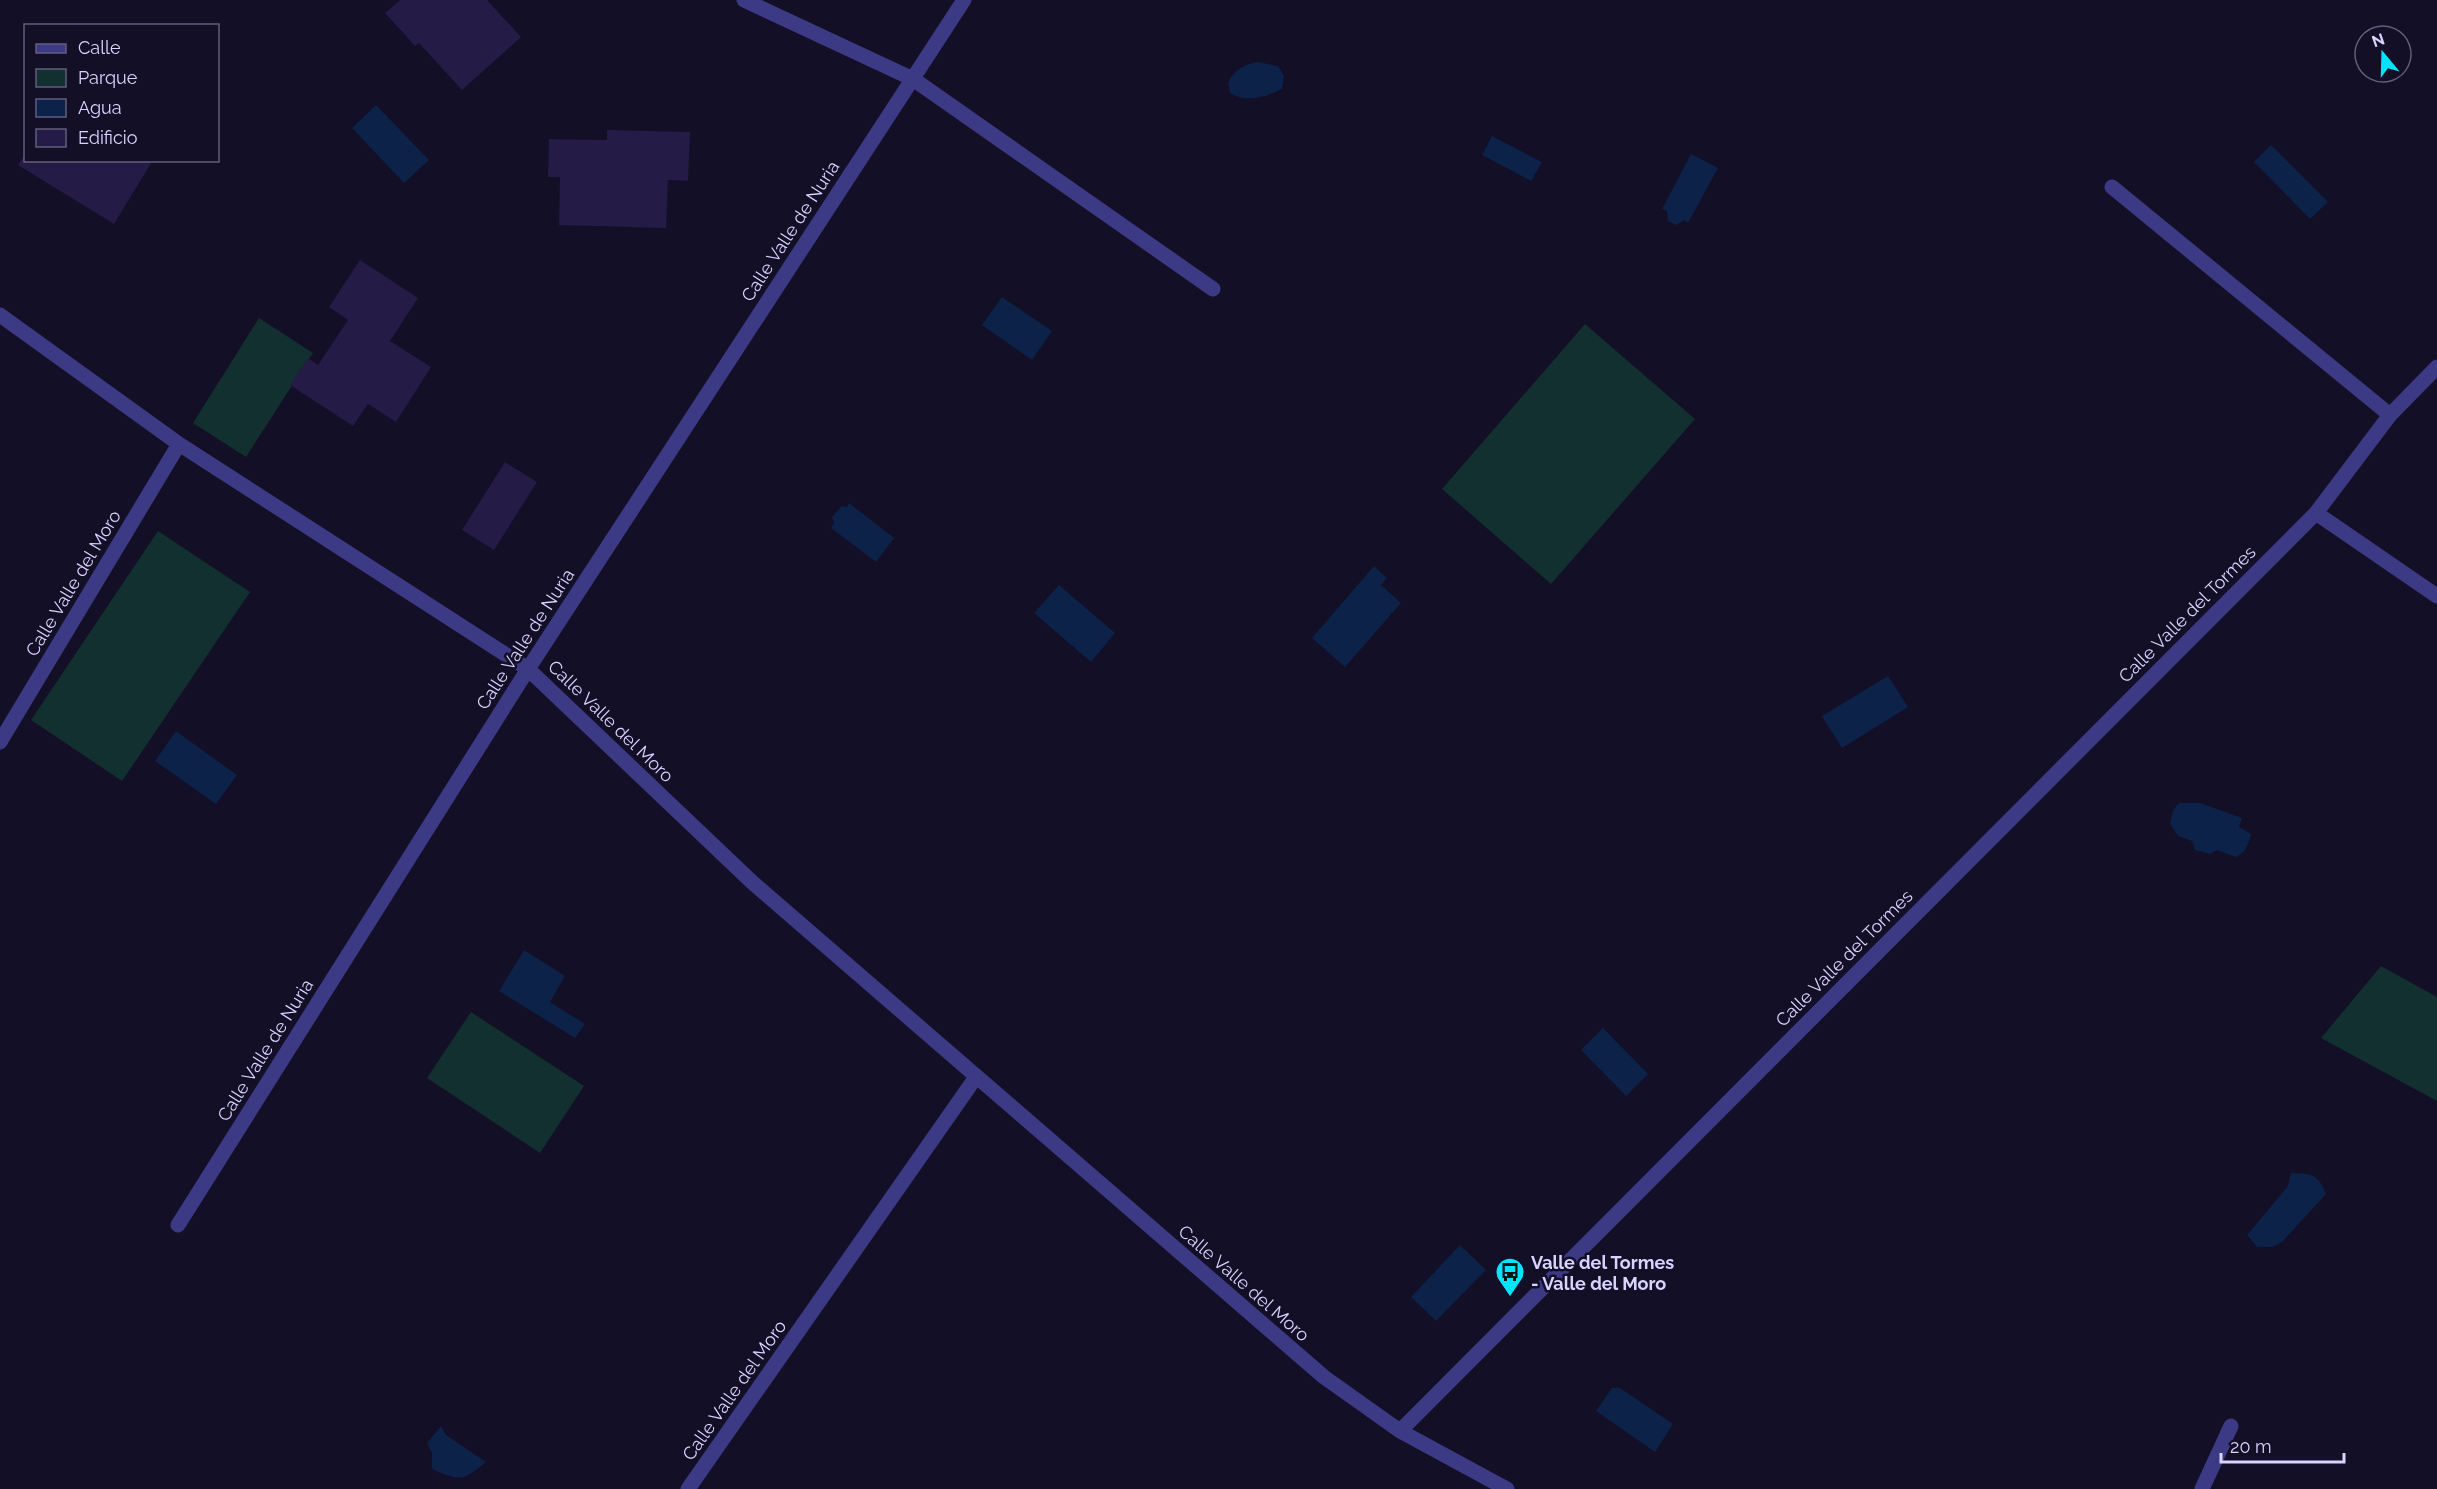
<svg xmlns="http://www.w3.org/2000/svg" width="2437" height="1489" viewBox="0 0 2437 1489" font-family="Raleway,sans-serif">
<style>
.green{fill:#12302f}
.water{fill:#0c2248}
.building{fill:#241b47}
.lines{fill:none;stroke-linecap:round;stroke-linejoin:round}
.minor{stroke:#3d3a85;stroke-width:15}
.labels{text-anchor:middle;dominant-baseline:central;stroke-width:5;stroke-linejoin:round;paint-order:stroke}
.street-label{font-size:18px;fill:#d9d4ff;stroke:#130f26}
.poi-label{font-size:18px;font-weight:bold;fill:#d9d4ff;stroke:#130f26;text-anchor:start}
</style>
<rect width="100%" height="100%" fill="#130f26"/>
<path class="green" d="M259,318l54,35 -67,104 -53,-34z
M1585,324l110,95 -144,165 -109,-95z
M158,531l92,61 -128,189 -91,-61z
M2381,966l56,31v104l-116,-63z
M471,1012l113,74 -44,67 -113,-75z"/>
<path class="water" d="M1257,62l21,4 6,10 -2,13c-16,8 -36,14 -52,4l-2,-10c5,-13 16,-18 29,-21z
M376,105l53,55 -25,23 -52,-55z
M1492,136l50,26 -11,19 -49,-26z
M2271,145l57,57 -18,17 -56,-57z
M1691,154l27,14 -30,55 -4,-3 -8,5 -8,-4 -1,-10 -5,-2z
M1002,297l50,34 -20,29 -50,-35z
M849,503l45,35 -18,24 -45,-34 3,-5 -2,-6 10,-11 5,1z
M1374,566l13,12 -6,7 20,18 -56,64 -33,-29z
M1059,585l56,48 -24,29 -57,-49z
M1888,676l20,31 -66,41 -20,-32z
M176,731l61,44 -21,29 -61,-43z
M2179,803h21l42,15 -3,9 12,7c-3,11 -4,18 -15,23l-19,-7 -7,4 -15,-4 -3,-9 -14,-5 -8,-12 3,-14z
M524,950l41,26 -15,26 35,22 -10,14 -76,-47z
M1603,1028l45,46 -22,22 -45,-46z
M2291,1173c20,1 27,0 35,21l-44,48 -10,5h-15l-10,-12 41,-49z
M1460,1245l26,25 -50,51 -25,-24z
M1612,1388h8l53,36 -18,28 -59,-41z
M441,1426l5,9 40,27c-23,20 -27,19 -54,7v-16l-5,-10z"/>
<path class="building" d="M400,0h87l34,37 -59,53 -43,-47 -4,3 -30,-33z
M607,130l83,2 -2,49 -20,-1 -2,48 -107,-3 1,-48h-12l1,-38 58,1z
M26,153v7h127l-39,64 -96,-59z
M360,260l58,38 -28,43 41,26 -35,55 -28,-18 -15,22 -63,-41 18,-27 10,7 30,-45 -19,-13z
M505,462l32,20 -43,68 -32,-20z"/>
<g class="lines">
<path class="minor" d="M744,0l169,79 300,210
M2112,187l278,228
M0,315l179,129 349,225 225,214 571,494 76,54 107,58
M2316,513l121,83
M0,742l179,-298
M178,1225l350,-556 436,-669
M1400,1431l916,-918 74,-98 47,-48
M688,1489l288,-412
M2202,1489l29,-63"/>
</g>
<defs>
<g id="bus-pin" transform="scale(1.5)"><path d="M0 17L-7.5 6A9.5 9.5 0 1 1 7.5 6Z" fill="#00e5ff" stroke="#130f26"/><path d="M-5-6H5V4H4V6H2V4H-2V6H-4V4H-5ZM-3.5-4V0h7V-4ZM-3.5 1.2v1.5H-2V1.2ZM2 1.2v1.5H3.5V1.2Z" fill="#111"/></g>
</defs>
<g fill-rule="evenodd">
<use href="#bus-pin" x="1510" y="1272"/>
</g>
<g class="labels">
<g class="street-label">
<text transform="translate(790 231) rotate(-57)">Calle Valle de Nuria</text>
<text transform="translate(73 583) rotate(-59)">Calle Valle del Moro</text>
<text transform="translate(2187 614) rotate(-45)">Calle Valle del Tormes</text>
<text transform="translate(525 639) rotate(-57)">Calle Valle de Nuria</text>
<text transform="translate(611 721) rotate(44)">Calle Valle del Moro</text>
<text transform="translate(1844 958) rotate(-45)">Calle Valle del Tormes</text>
<text transform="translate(265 1050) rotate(-58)">Calle Valle de Nuria</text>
<text transform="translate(1244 1283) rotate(41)">Calle Valle del Moro</text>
<text transform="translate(734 1390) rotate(-55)">Calle Valle del Moro</text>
</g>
<g class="poi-label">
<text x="1531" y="1262">Valle del Tormes<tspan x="1531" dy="21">- Valle del Moro</tspan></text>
</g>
</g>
<rect x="24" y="24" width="195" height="138" fill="#130f26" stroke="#625e7d" stroke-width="1.5"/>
<rect x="36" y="44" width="30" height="9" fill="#3d3a85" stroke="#625e7d" stroke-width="1.5"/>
<text x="78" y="54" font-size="18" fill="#d9d4ff">Calle</text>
<rect x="36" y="69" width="30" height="18" fill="#12302f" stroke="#625e7d" stroke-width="1.5"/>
<text x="78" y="84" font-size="18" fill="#d9d4ff">Parque</text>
<rect x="36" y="99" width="30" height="18" fill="#0c2248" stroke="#625e7d" stroke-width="1.5"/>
<text x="78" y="114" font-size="18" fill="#d9d4ff">Agua</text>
<rect x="36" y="129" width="30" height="18" fill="#241b47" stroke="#625e7d" stroke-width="1.5"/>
<text x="78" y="144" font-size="18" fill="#d9d4ff">Edificio</text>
<g transform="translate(2383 54) rotate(341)"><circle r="28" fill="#130f26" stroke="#625e7d" stroke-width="1.5"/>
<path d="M0-4.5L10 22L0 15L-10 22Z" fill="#00e5ff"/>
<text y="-9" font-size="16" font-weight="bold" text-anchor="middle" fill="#d9d4ff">N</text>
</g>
<path d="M2221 1453v9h123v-9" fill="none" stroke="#d9d4ff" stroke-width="3"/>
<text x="2230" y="1453" font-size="18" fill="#d9d4ff" stroke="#130f26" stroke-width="4.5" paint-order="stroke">20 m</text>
</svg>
